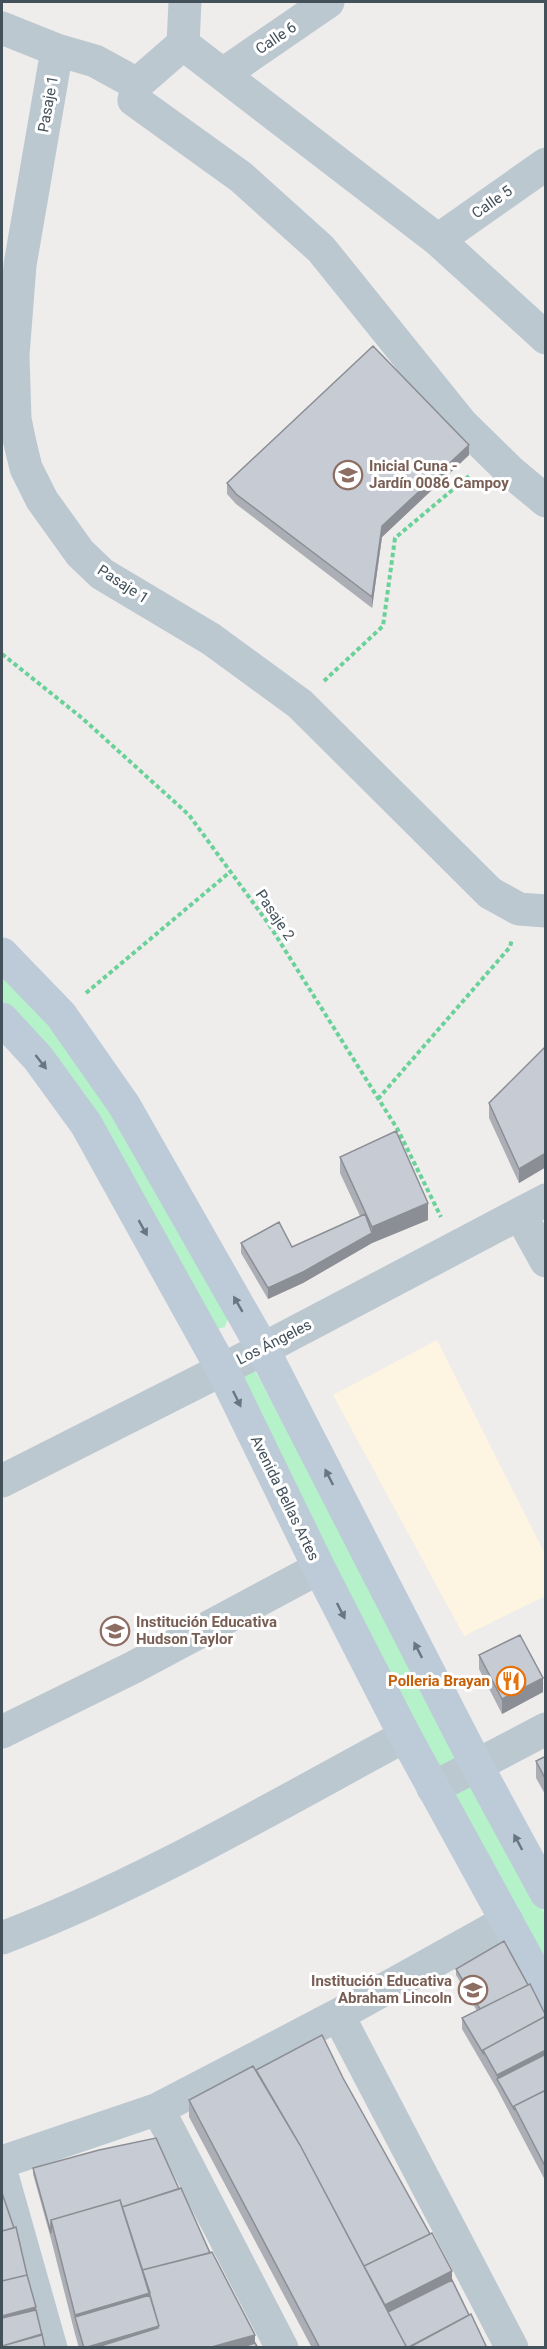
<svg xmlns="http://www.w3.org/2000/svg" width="547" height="2349" viewBox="0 0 547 2349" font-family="Roboto,sans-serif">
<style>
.commercial{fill:#fdf4e2}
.green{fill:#b5f2c9}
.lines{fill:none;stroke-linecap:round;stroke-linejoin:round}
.path{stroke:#6ad299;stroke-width:4;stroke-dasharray:4.5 3;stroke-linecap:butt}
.street{stroke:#bbc8d0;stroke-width:33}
.secondary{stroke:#bccbd7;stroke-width:33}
.wall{fill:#abafb5}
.shaded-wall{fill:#8b8e94}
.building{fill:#c7cbd3;stroke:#8b8e94;stroke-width:1.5}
.oneway{fill:#677680}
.labels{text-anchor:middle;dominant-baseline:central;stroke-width:6;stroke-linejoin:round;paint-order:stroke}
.street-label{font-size:15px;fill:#43515b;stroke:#fff}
.education-label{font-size:15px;font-weight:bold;fill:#785e54;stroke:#fff;text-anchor:start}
.food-label{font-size:15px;font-weight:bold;fill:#c56008;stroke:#fff;text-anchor:end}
</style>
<rect width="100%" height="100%" fill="#efecec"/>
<path class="commercial" d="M437,1340l108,214v42l-81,40 -131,-241z"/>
<path class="green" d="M2,972l84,95 142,251 -3,9 -8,2 -182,-295 -33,-34z
M253,1367l292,547v55l-316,-600z"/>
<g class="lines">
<path class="path" d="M2,654l80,64 107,97 79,108 130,207 43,87
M324,681l59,-55 12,-88 74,-62
M86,993l144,-121
M378,1099l132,-152 2,-8"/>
<path class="street" d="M2,28l55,22 38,11 42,23 46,-40 255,196 108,98
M183,44l2,-42
M57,50l-37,215 -7,90 2,64 5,24 6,25 16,32 38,53 22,21 109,65 89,65 190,189 29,16 27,2
M223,74l105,-72
M137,84l-3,16 107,77 80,72 141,175 49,48 35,29
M438,240l108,-76
M520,1214l26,47
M2,1481l261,-132 283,-149
M2,1732l132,-65 185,-99
M433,1788l113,-59
M2,1938c140,-53 271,-131 403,-202
M338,2015l174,333
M158,2109l124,239
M2,2162l156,-53 180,-94 169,-94
M2,2175l49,173"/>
<path class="secondary" d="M2,954l59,61 63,90 139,244 213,415 70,129
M2,1019l36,39 48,66 136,245 97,199 86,168 141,257"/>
</g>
<path class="wall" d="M469,455l-87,82 -10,71 -136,-104 -9,-10v-11z
M546,1046v121l-27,16 -30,-65v-15z
M340,1157l88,63 -56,23 -69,40 -35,16 -27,-46v-10l51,4 68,-31 -20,-43z
M479,1655l64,37 -41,22 -23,-45z
M546,1756v40l-10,-18v-17z
M456,1969l90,47v166l-49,-93 -35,-60v-11l15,-7 -21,-36z
M256,2070l196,210 17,35 18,33h-175l-123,-231v-17z
M33,2168l146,21 79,159h-179l-4,-14 -24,-95 -18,-65z"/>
<path class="shaded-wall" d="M469,445v10l-87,82 -10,71v-11l10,-71z
M546,1153v14l-27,16v-14z
M428,1203v17l-56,23 -69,40 -35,16v-11l104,-55v-6z
M543,1678v14l-41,22v-15z
M546,2050v14l-49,15v10v-14z
M452,2271v14l-65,33 -2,-13z
M150,2293v19l-75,5v-2z
M36,2307v19l-34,9v-19z
M159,2326v16l-17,6h-56z
M255,2335v13h-47z"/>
<path class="building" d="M373,346l96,99 -87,81 -10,71 -136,-103 -9,-11z
M546,1046v107l-27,16 -30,-66z
M396,1131l32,72 -56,24 -32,-70z
M365,1214l7,19 -69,39 -35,16 -27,-45 38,-21 13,25z
M520,1635l23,43 -41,21 -23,-44z
M546,1756v24l-10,-19z
M504,1941l24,44 -48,24 -24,-40z
M530,1984l16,32 -63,34v3l-21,-35z
M546,2016v34l-49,25 -14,-25z
M322,2035l21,43 87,156 -66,32 -64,-121 -44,-75z
M546,2054v36l-32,16v3l-17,-30z
M253,2066l47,79 107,203h-87l-131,-248z
M546,2090v78l-32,-62z
M156,2138l23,51 -57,18 -2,-7 -69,20v13l-18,-65 66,-18z
M181,2188l29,65 -68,17 -20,-63z
M2,2193l12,35 -12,3z
M120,2200l30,93 -75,22 -24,-95z
M16,2227l11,48 -25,6v-50z
M432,2233l20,38 -67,34 -21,-39z
M212,2252l43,83 -47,13h-114l64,-20v-2h1l-17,-56z
M27,2275l9,32 -34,9v-35z
M452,2280l17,35 -62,33 -19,-36z
M150,2295l9,31 -75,22 -9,-31z
M36,2310l6,25 -40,11v-28z
M471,2314l16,34h-79z
M42,2334l3,14h-43v-2z
M255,2343l3,5h-19z"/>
<defs><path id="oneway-solid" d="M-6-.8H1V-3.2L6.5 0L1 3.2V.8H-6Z" transform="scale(1.5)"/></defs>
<g class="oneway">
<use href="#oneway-solid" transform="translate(41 1062) rotate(52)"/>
<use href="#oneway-solid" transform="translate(143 1228) rotate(61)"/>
<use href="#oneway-solid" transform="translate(238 1304) rotate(-120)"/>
<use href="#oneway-solid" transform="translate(237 1399) rotate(64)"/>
<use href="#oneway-solid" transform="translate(329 1477) rotate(-117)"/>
<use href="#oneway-solid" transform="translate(341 1611) rotate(63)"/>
<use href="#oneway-solid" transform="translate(418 1650) rotate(-117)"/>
<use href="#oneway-solid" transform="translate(518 1842) rotate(-118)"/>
</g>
<defs>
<g id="school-ring" transform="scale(1.5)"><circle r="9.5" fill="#fff" stroke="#8d6e63" stroke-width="1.5"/><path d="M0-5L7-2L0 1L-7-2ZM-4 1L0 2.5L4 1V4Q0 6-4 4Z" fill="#8d6e63"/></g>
<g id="restaurant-ring" transform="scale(1.5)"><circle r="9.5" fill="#fff" stroke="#e8710a" stroke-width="1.5"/><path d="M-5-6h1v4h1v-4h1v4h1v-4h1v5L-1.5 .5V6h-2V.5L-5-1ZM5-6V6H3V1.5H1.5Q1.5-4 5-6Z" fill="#e8710a"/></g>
</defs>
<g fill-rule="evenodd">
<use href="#school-ring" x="348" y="475"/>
<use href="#school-ring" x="115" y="1631"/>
<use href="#restaurant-ring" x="511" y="1681"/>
<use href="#school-ring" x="473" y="1990"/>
</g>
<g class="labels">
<g class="street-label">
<text transform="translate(276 38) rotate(-34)">Calle 6</text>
<text transform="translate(48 104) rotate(-80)">Pasaje 1</text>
<text transform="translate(492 202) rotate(-35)">Calle 5</text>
<text transform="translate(123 584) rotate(33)">Pasaje 1</text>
<text transform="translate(275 915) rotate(56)">Pasaje 2</text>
<text transform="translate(274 1342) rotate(-27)">Los Ángeles</text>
<text transform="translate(285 1498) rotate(64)">Avenida Bellas Artes</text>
</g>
<g class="education-label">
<text x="369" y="466">Inicial Cuna -<tspan x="369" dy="17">Jardín 0086 Campoy</tspan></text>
<text x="136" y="1622">Institución Educativa<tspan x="136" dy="17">Hudson Taylor</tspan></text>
<text x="452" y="1981" text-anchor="end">Institución Educativa<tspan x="452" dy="17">Abraham Lincoln</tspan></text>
</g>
<g class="food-label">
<text x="490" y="1681">Polleria Brayan</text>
</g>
</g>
<rect width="547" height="2349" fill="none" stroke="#43515b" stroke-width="6"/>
</svg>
